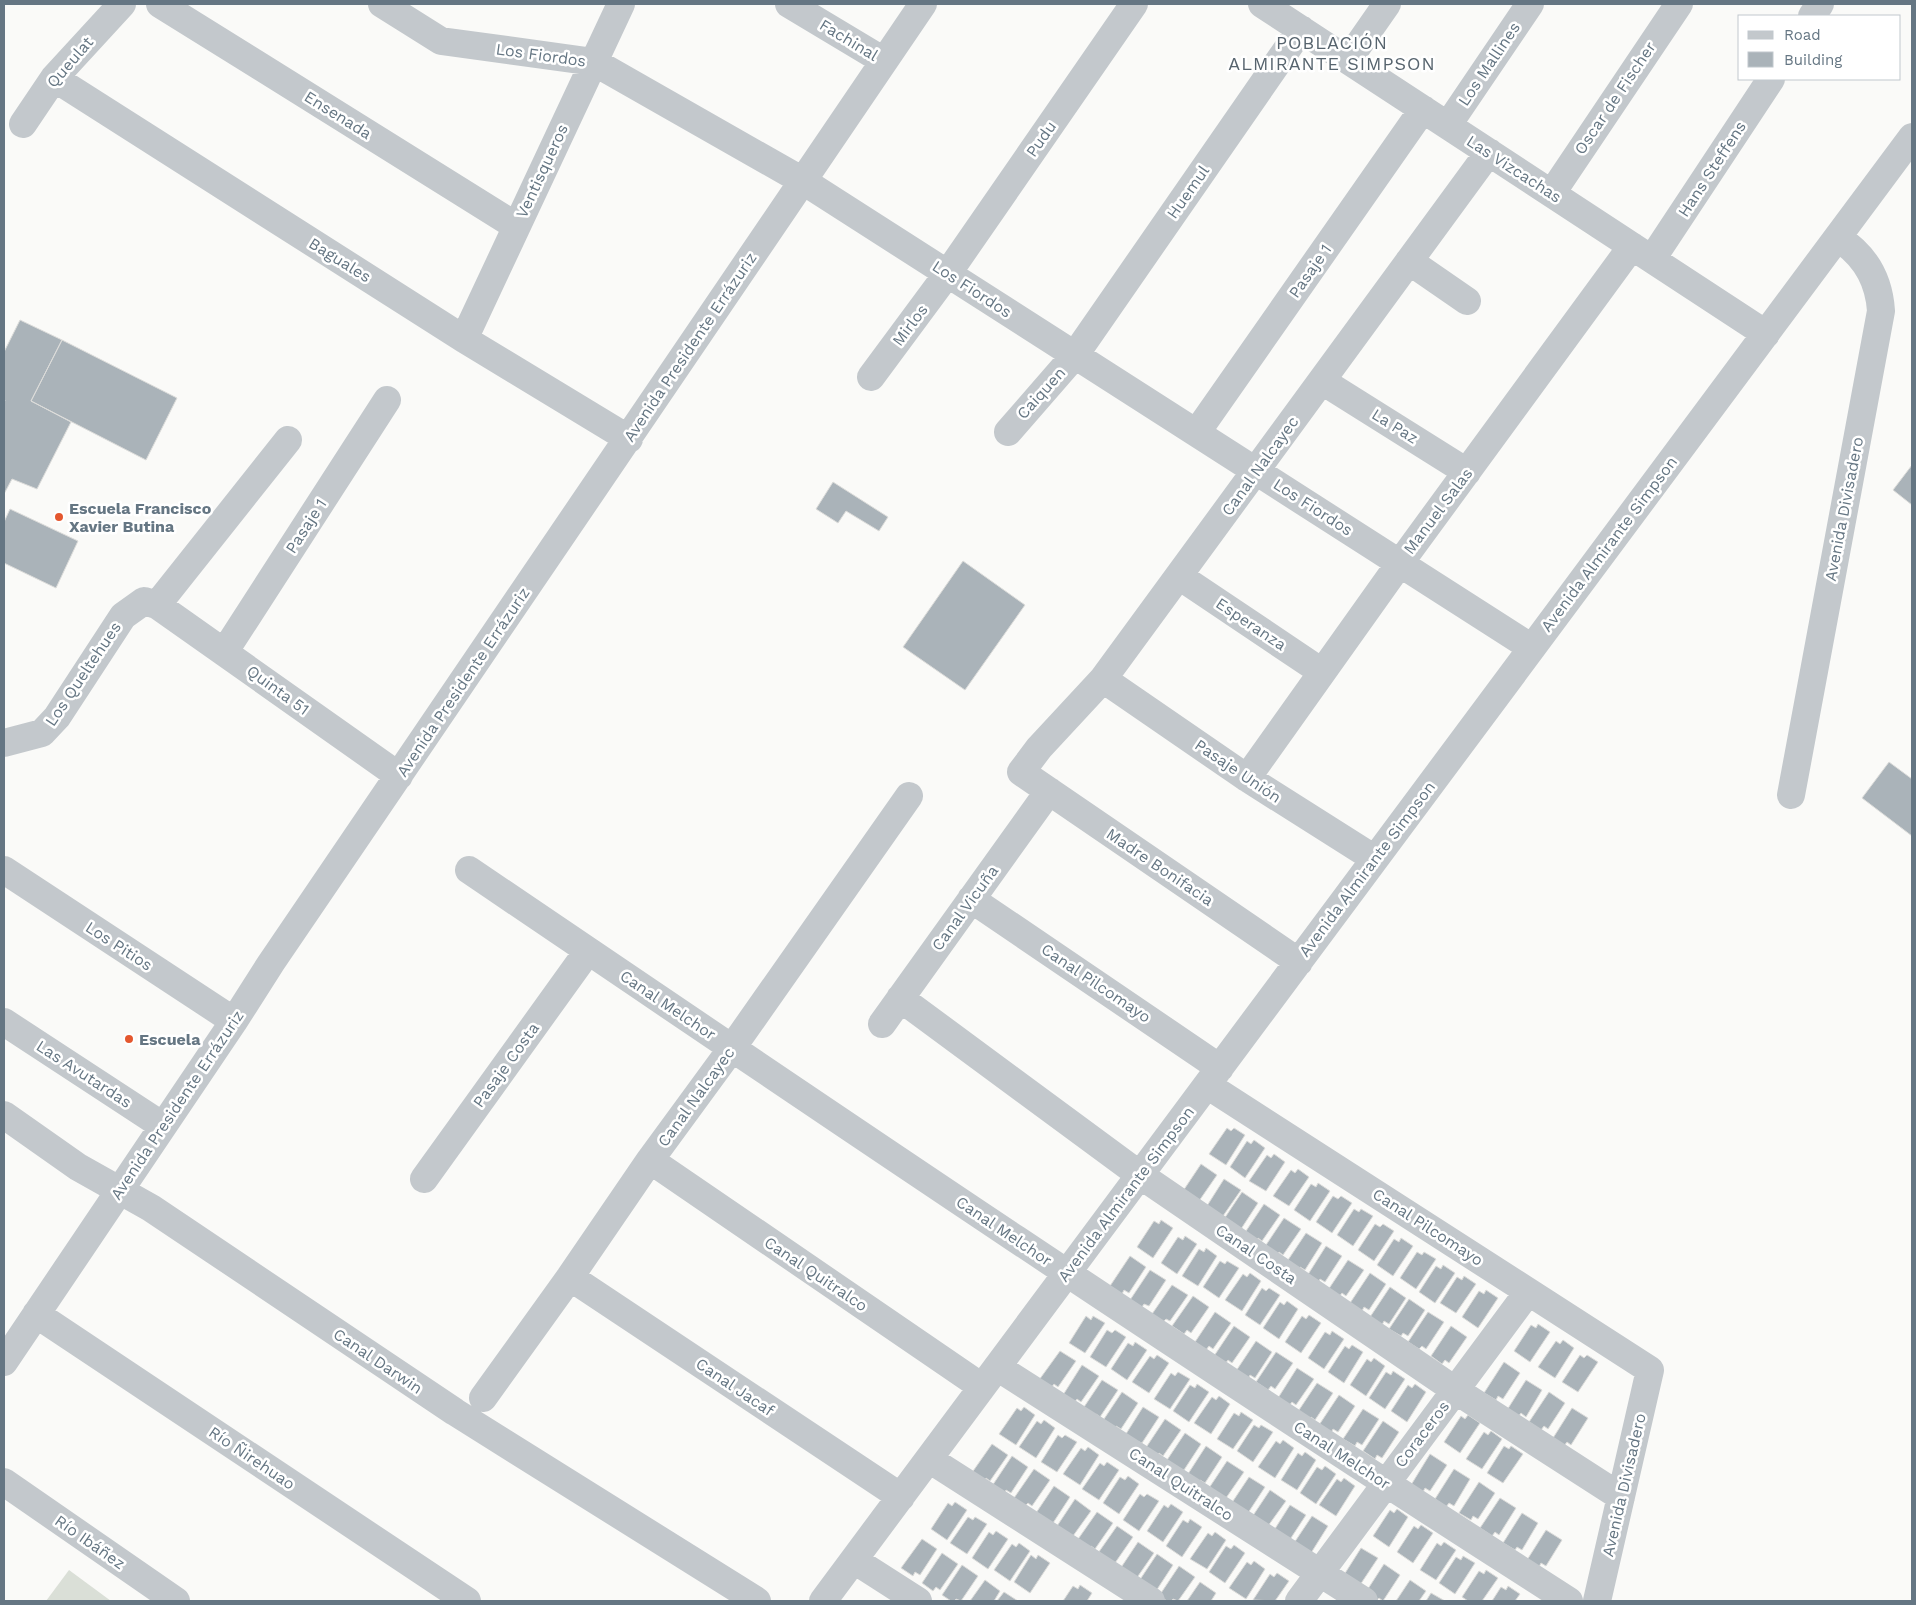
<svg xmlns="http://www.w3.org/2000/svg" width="1916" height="1605" viewBox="0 0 1916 1605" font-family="'Work Sans',sans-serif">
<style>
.green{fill:#dadfd7}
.building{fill:#aab3b9;stroke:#dcdcda}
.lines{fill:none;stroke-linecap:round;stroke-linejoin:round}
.minor{stroke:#c3c8cc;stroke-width:28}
.poi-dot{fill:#e4572e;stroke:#fff;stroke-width:2}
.labels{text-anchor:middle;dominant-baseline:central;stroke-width:5;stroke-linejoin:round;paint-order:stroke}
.street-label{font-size:16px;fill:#657683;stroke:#fff}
.poi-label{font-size:16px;font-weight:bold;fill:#657683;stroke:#fff;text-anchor:start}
.neighbourhood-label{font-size:18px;letter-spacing:1px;fill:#57646e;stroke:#fff}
</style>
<rect width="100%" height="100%" fill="#fafaf8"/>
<path class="green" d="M69,1570l42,31h-65z"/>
<path class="building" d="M20,320l42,20 -31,61 40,21 -34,67 -25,-10 -8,15v-91l1,-3 -1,-1v-47z
M62,340l115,58 -31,62 -115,-59z
M1912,465v40l-19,-15z
M833,482l55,35 -9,14 -33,-20 -8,12 -22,-14z
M10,509l68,32 -22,47 -52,-25v-41z
M963,561l62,44 -60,85 -62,-43z
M1889,762l23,17v57l-50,-38z
M1227,1128l4,3 3,-3 11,7 -19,30 -17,-11z
M1254,1140l11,8 -20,30 -15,-11 17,-26 4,3z
M1274,1154l11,8 -19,29 -17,-10 18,-26 4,3z
M1201,1164l16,11 -18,26 -18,-7z
M1298,1169l11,8 -20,29 -16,-10 18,-26 4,3z
M1224,1179l17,11 -18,26 -18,-7z
M1318,1183l12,8 -20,30 -16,-11 17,-26 5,3z
M1242,1192l16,11 -17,26 -19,-7z
M1333,1196l5,3 3,-3 11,7 -20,30 -16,-11z
M1264,1204l16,11 -18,26 -4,-3 -3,4 -11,-8z
M1354,1209l5,3 2,-3 12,7 -20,30 -16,-11z
M1284,1218l17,11 -18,26 -4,-3 -3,4 -12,-8z
M1161,1220l12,8 -20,30 -16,-11 17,-26 5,3z
M1375,1224l5,3 3,-3 11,7 -20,30 -16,-11z
M1306,1233l16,10 -17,27 -5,-3 -2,4 -12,-8z
M1185,1236l12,8 -20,30 -16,-11 17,-26 5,3z
M1401,1238l12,8 -20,30 -16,-11 17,-26 5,3z
M1326,1246l16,10 -17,26 -5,-3 -2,4 -11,-7z
M1206,1248l11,8 -19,30 -16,-10 17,-27 5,3z
M1417,1252l5,3 2,-3 12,7 -20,30 -16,-11z
M1130,1256l16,11 -17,26 -5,-3 -2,4 -12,-8z
M1348,1260l16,10 -18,26 -4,-3 -3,4 -11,-7z
M1220,1261l5,3 2,-3 12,7 -20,30 -16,-11z
M1443,1265l12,8 -20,30 -16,-11 17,-26 5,3z
M1150,1270l16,10 -17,26 -5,-2 -2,3 -12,-7z
M1250,1273l11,8 -19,30 -17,-11 18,-26 4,3z
M1370,1273l16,11 -17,26 -5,-3 -2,4 -12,-8z
M1464,1276l12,8 -20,29 -16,-10 17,-26 5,3z
M1172,1285l16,10 -18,26 -4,-2 -3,3 -11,-8z
M1390,1287l16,11 -17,26 -5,-3 -2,4 -12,-8z
M1262,1288l4,3 3,-3 11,7 -20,30 -15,-10z
M1486,1290l12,8 -20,30 -16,-11 17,-26 5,3z
M1193,1296l16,11 -18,26 -4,-3 -3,4 -12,-8z
M1409,1299l16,11 -17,26 -5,-3 -2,3 -12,-7z
M1287,1301l11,8 -19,30 -16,-11 17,-26 4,3z
M1215,1312l16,11 -18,26 -4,-3 -3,4 -11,-8z
M1428,1312l16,10 -18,27 -4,-3 -3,3 -11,-7z
M1309,1315l12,8 -20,30 -16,-11 17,-26 4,3z
M1086,1316l5,4 2,-4 12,7 -20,30 -16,-10z
M1538,1324l12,8 -20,30 -16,-11 17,-26 5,3z
M1234,1326l16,11 -18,26 -4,-3 -3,4 -11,-8z
M1451,1326l16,11 -18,26 -4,-3 -3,4 -11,-8z
M1107,1330l5,3 3,-3 11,7 -20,30 -16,-10z
M1332,1331l12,8 -20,30 -16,-11 17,-26 5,3z
M1563,1340l11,8 -19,30 -17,-11 18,-26 4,3z
M1256,1341l16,11 -17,26 -5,-3 -2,4 -12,-8z
M1135,1342l12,8 -20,30 -16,-11 17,-26 5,3z
M1352,1345l11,7 -19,31 -16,-11 17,-26 4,3z
M1060,1351l16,10 -18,26 -4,-3 -3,4 -12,-8z
M1276,1352l17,11 -18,26 -4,-3 -3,4 -12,-8z
M1157,1355l12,8 -20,30 -17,-11 18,-26 4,3z
M1580,1355l4,3 3,-3 11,7 -20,30 -16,-10z
M1374,1358l11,8 -19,30 -16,-11 17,-26 4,3z
M1504,1362l16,11 -17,26 -5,-3 -2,4 -12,-7z
M1082,1365l17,11 -18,26 -4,-3 -3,4 -11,-8z
M1297,1368l17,11 -18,26 -4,-3 -3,4 -11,-8z
M1393,1371l12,8 -20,30 -16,-11 17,-26 5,3z
M1178,1372l12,7 -20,30 -16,-10 17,-26 4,3z
M1102,1380l16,10 -18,27 -4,-3 -3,3 -11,-7z
M1526,1380l16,10 -16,27 -5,-4 -3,4 -11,-7z
M1317,1383l16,10 -18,27 -4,-3 -2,3 -12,-7z
M1197,1384l12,8 -20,30 -16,-11 17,-26 5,3z
M1415,1384l11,8 -19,30 -16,-11 17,-26 4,3z
M1122,1392l16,11 -17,26 -5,-3 -2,3 -12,-7z
M1549,1392l16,11 -17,26 -4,-3 -3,4 -12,-8z
M1339,1395l16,11 -17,26 -5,-3 -2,4 -12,-8z
M1219,1396l11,8 -19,30 -17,-11 18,-26 4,3z
M1024,1407l11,8 -19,30 -17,-11 18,-26 4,3z
M1143,1407l16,10 -17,26 -18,-6z
M1572,1408l16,10 -17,27 -4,-3 -3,4 -11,-8z
M1363,1409l16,10 -17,26 -5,-3 -2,4 -12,-7z
M1241,1412l12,8 -20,29 -16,-10 17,-26 5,3z
M1468,1415l12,8 -20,30 -16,-11 17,-26 4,3z
M1165,1419l16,11 -18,26 -4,-3 -3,4 -11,-8z
M1044,1420l11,8 -19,30 -17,-11 18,-26 4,3z
M1383,1421l16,11 -17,26 -5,-3 -2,4 -12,-8z
M1254,1425l5,3 2,-3 12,7 -20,30 -16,-11z
M1491,1431l11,8 -20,30 -16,-10 18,-27 4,3z
M1185,1433l16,11 -17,26 -19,-7z
M1058,1435l4,3 3,-3 12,7 -20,30 -16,-10z
M1283,1440l11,8 -19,30 -17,-11 18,-26 4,3z
M992,1444l16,11 -18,26 -4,-3 -3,4 -12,-8z
M1206,1446l16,11 -17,26 -5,-3 -2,4 -12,-7z
M1504,1446l5,3 2,-3 12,8 -20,29 -16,-10z
M1088,1447l11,8 -19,30 -17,-11 18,-26 4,3z
M1305,1452l11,8 -19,30 -16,-10 17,-27 4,3z
M1430,1454l17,11 -17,26 -5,-3 -2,4 -12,-7z
M1012,1456l16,11 -17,26 -5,-3 -2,4 -12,-8z
M1227,1461l17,11 -18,26 -19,-7z
M1107,1462l12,8 -20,30 -17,-11 18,-26 4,3z
M1325,1466l11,8 -20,30 -16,-11 17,-26 5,3z
M1034,1469l16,11 -18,26 -4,-3 -3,3 -11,-8z
M1454,1469l16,10 -16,27 -5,-3 -3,4 -11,-8z
M1128,1476l11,8 -20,30 -16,-11 17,-26 5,3z
M1249,1477l16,10 -17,26 -19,-6z
M1344,1478l11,8 -19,30 -17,-11 18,-26 4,3z
M1479,1482l16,11 -17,26 -5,-3 -2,4 -12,-7z
M1054,1486l16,11 -17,26 -19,-7z
M1270,1490l16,11 -18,25 -18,-6z
M1140,1494l4,3 3,-3 12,7 -20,30 -16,-11z
M1500,1498l16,10 -17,27 -4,-3 -3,4 -12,-8z
M1075,1499l16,12 -18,25 -18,-7z
M955,1502l12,8 -20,30 -16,-11 17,-26 4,3z
M1171,1504l12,8 -20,30 -16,-11 17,-26 4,3z
M1290,1505l16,10 -17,26 -18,-6z
M1397,1509l11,8 -19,30 -16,-11 17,-26 4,3z
M1097,1512l16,11 -18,26 -4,-3 -3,3 -12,-7z
M1522,1513l16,10 -16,27 -5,-3 -2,3 -12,-7z
M1312,1516l16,10 -17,27 -19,-7z
M968,1517l5,3 2,-3 12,7 -20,30 -17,-11z
M1190,1519l12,8 -20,30 -16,-11 17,-26 5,3z
M1421,1525l12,8 -20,30 -16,-11 17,-26 4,3z
M1117,1526l16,11 -18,26 -19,-7z
M1546,1530l16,10 -16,26 -5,-3 -2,4 -12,-7z
M996,1531l12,8 -20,30 -16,-11 17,-26 4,3z
M1215,1532l11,8 -19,29 -17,-10 18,-26 4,3z
M922,1539l15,10 -17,26 -5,-3 -2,4 -12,-8z
M1138,1542l16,11 -18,26 -18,-7z
M1444,1542l12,8 -20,30 -16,-10 17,-27 4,3z
M1019,1543l11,8 -20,30 -16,-11 18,-26 4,3z
M1234,1545l11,8 -20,30 -16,-11 17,-26 5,3z
M1361,1548l17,10 -18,27 -18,-7z
M942,1553l16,11 -18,26 -4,-3 -3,4 -11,-8z
M1157,1554l16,11 -17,26 -19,-7z
M1031,1555l5,4 2,-4 12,8 -20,30 -16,-11z
M1463,1556l12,7 -20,31 -16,-11 17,-26 5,3z
M1254,1561l11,8 -19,30 -17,-11 18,-26 4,3z
M1384,1564l16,11 -17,26 -4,-3 -3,3 -12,-6z
M962,1565l16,11 -17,25 -5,-2 -2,2h-3l-9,-6z
M1179,1566l16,11 -17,24 -5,-2 -2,2h-4l-8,-5z
M1486,1570l12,8 -16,23h-14l-6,-4 17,-26 5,3z
M1277,1573l12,8 -14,20 -22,-1 17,-26 4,3z
M985,1580l15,11 -6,10h-24z
M1410,1580l16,11 -7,10h-23z
M1200,1582l16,11 -5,8h-24z
M1080,1585l12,8 -5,8h-24l10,-15 5,3z
M1508,1586l12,8 -5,7h-23l9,-14 5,3z
M1004,1592l14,9h-21z
M1431,1593l14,8h-19z"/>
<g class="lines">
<path class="minor" d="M160,4l356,222
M382,4l59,37 153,21 209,119 729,467
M789,4l95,57
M1262,4l504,330
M1812,16l8,-12
M1348,60l39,-56
M54,78l410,261 165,100
M23,124l31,-46 68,-74
M1448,125l82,-121
M1552,193l127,-189
M1652,259l119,-180
M1409,261l58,40
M464,339l157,-335
M871,377l77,-104 186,-269
M1322,381l145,91
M1008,432l67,-77 226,-326
M1197,432l226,-323
M1179,576l143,96
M157,605l242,171
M225,651l162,-251
M1103,679l144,99 128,81
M4,743l38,-10 15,-16 66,-101 21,-15 13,4 131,-165
M1247,778l153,-215 232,-317
M1791,795l90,-484c-2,-32 -16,-56 -43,-73
M4,870l230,151
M469,870c364,247 729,494 1100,731
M971,899l249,169
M1299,962l-278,-190 18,-24 64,-69 386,-527
M900,998l240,177 315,215 166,107
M4,1022l159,104
M882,1024l167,-233
M1207,1085l443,285 -53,231
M4,1115l74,52 73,41 304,204 302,189
M650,1160l332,227
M424,1179l164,-228
M570,1277l331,220
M36,1314l431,287
M4,1362l230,-341 37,-58 652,-959
M997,1367l367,234
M483,1398l87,-121 80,-117 82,-112 177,-252
M929,1459l222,142
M4,1482l172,119
M854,1560l64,41
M823,1601l1089,-1464
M1299,1601l229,-309"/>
</g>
<g class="poi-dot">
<circle cx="59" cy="517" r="5"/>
<circle cx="129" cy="1039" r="5"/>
</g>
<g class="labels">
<g class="street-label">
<text transform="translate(849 40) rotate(31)">Fachinal</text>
<text transform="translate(541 55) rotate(8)">Los Fiordos</text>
<text transform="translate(70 62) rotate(-49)">Queulat</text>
<text transform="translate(1489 64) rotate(-56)">Los Mallines</text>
<text transform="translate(1615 98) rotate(-56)">Oscar de Fischer</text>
<text transform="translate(338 115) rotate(32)">Ensenada</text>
<text transform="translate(1041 139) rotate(-55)">Pudu</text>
<text transform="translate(1514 169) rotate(33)">Las Vizcachas</text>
<text transform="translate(1712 169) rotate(-57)">Hans Steffens</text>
<text transform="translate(542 171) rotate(-65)">Ventisqueros</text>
<text transform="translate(1188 192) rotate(-55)">Huemul</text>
<text transform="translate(340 260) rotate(32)">Baguales</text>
<text transform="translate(1310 271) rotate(-55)">Pasaje 1</text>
<text transform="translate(972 289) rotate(33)">Los Fiordos</text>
<text transform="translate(910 325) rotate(-53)">Mirlos</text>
<text transform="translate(690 347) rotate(-56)">Avenida Presidente Errázuriz</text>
<text transform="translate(1041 393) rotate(-48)">Caiquen</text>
<text transform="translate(1395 426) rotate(32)">La Paz</text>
<text transform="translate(1260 466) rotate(-54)">Canal Nalcayec</text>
<text transform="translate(1313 507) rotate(33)">Los Fiordos</text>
<text transform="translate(1844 509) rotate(-79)">Avenida Divisadero</text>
<text transform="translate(1438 511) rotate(-53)">Manuel Salas</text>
<text transform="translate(306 526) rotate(-57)">Pasaje 1</text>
<text transform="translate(1609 544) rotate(-53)">Avenida Almirante Simpson</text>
<text transform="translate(1251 624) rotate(34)">Esperanza</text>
<text transform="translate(83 674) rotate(-56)">Los Queltehues</text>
<text transform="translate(463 682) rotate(-56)">Avenida Presidente Errázuriz</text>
<text transform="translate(278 690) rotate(36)">Quinta 51</text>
<text transform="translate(1238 771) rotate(34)">Pasaje Unión</text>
<text transform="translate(1160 867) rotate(34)">Madre Bonifacia</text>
<text transform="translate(1367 869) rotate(-53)">Avenida Almirante Simpson</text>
<text transform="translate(965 908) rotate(-54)">Canal Vicuña</text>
<text transform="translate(119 946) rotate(33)">Los Pitios</text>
<text transform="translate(1096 983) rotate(34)">Canal Pilcomayo</text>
<text transform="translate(668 1005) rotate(34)">Canal Melchor</text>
<text transform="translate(506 1065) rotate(-54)">Pasaje Costa</text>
<text transform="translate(84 1074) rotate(33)">Las Avutardas</text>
<text transform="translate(696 1097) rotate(-54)">Canal Nalcayec</text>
<text transform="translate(177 1105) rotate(-56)">Avenida Presidente Errázuriz</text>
<text transform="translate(1126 1194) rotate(-53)">Avenida Almirante Simpson</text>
<text transform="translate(1428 1227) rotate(33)">Canal Pilcomayo</text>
<text transform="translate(1004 1231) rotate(34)">Canal Melchor</text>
<text transform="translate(1256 1254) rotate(34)">Canal Costa</text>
<text transform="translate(816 1274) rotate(34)">Canal Quitralco</text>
<text transform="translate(378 1361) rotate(34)">Canal Darwin</text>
<text transform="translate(735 1387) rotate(34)">Canal Jacaf</text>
<text transform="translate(1422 1434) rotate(-53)">Coraceros</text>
<text transform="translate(1342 1455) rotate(33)">Canal Melchor</text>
<text transform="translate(252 1458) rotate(34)">Río Ñirehuao</text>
<text transform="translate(1181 1484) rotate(33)">Canal Quitralco</text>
<text transform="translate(1624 1485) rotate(-77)">Avenida Divisadero</text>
<text transform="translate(90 1542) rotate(35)">Río Ibáñez</text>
</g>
<g class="poi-label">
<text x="69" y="508">Escuela Francisco<tspan x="69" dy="18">Xavier Butina</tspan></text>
<text x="139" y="1039">Escuela</text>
</g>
<g class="neighbourhood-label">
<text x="1332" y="42">POBLACIÓN<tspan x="1332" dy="21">ALMIRANTE SIMPSON</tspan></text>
</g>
</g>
<rect width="1916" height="1605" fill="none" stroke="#657683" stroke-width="10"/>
<rect x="1738" y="15" width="162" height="65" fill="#ffffff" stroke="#c1c8cd"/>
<rect x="1748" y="31" width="25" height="8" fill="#c3c8cc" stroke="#c1c8cd"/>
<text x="1784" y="40" font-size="15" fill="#657683">Road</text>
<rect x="1748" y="52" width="25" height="15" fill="#aab3b9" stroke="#c1c8cd"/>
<text x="1784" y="65" font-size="15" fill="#657683">Building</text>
</svg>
